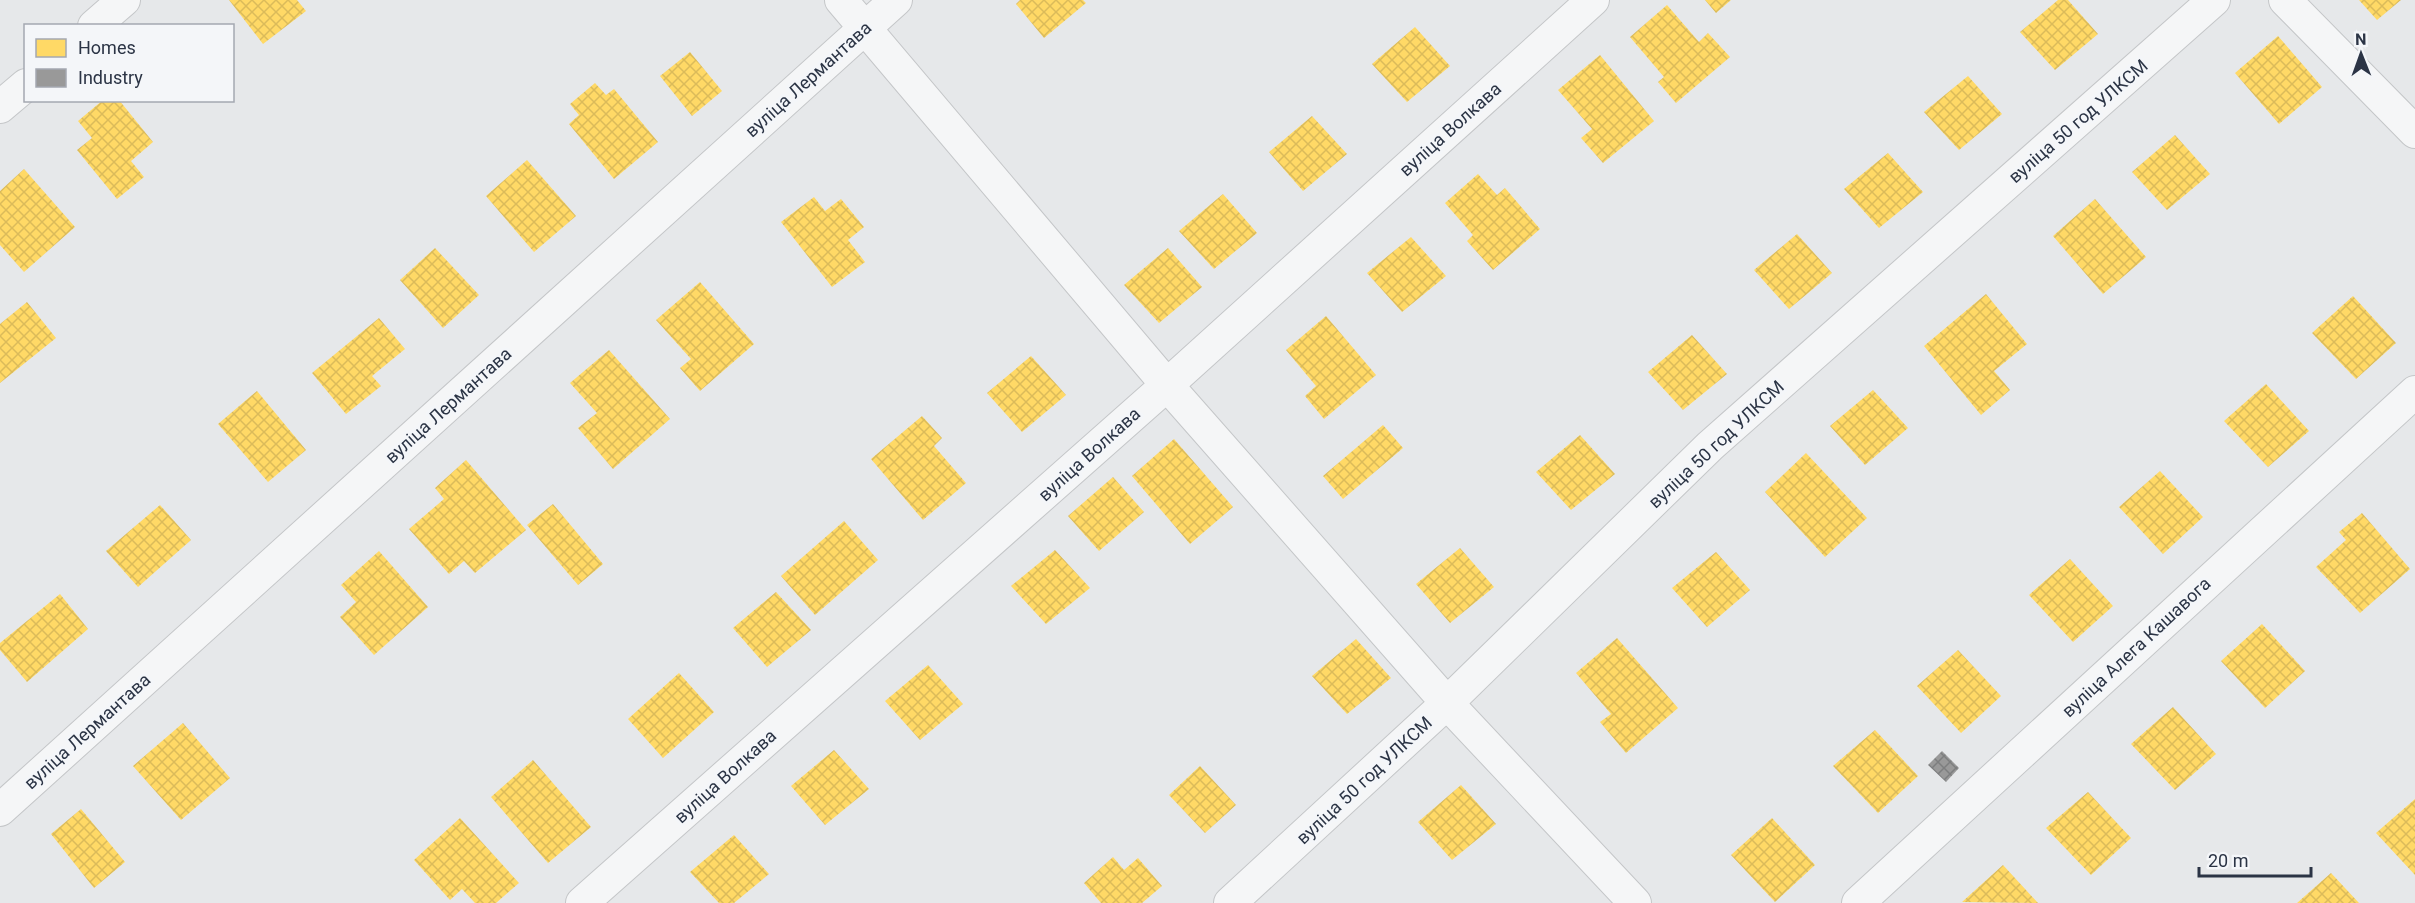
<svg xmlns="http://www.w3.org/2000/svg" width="2415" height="903" viewBox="0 0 2415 903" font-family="Roboto,sans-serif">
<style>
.homes{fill:url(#homes-cross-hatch)}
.industry{fill:url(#industry-cross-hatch)}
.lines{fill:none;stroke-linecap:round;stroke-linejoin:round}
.street-casing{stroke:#c4c6c8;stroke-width:34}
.street{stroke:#f5f6f7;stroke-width:32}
.labels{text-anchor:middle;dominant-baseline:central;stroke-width:6;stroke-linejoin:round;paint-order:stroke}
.street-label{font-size:18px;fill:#2b3445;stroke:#f4f6f9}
</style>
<defs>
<pattern id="homes-cross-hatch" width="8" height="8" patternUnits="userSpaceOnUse" patternTransform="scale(1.5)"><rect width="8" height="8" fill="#ffd966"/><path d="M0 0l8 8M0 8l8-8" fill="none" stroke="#dbbb5a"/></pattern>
<pattern id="industry-cross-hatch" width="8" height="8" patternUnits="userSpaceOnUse" patternTransform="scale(1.5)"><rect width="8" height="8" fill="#999"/><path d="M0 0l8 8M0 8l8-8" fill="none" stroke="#7d7e7f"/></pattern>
</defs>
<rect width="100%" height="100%" fill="#e6e8ea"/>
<path class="homes" d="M229,0h68l9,11 -43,33z
M1020,0h63l3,3 -42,35 -28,-34z
M1705,0h26l-15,13z
M2058,0h10l30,34 -43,36 -35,-38z
M2359,0h42l-24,20z
M1667,5l32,37 9,-9 22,24 -54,46 -18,-21 6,-5 -34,-40z
M1415,27l35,39 -43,36 -35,-38z
M2278,36l44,51 -43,37 -44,-51z
M690,52l32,39 -30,25 -32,-40z
M1600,55l54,66 -51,42 -22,-25 11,-9 -34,-39z
M1968,76l34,38 -43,36 -35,-38z
M595,83l11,12 8,-6 44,53 -44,37 -45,-55 10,-9 -9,-11z
M103,100h16l34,42 -22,19 13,16 -27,22 -40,-49 15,-12 -14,-17z
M1312,116l35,38 -44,37 -34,-39z
M2175,135l35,39 -43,36 -35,-38z
M1888,153l35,39 -44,36 -35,-39z
M527,160l49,56 -42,36 -48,-56z
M24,169l51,58 -51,45 -24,-27v-54z
M1478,174l19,21 8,-7 35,41 -47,41 -26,-29 6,-6 -28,-32z
M1223,194l34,39 -43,36 -35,-38z
M814,197l11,14 16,-12 23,28 -16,13 17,22 -33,25 -51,-65z
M2095,199l51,58 -43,37 -50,-58z
M1797,234l35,39 -43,36 -35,-39z
M1411,237l35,39 -44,36 -35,-39z
M435,248l44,47 -36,33 -43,-48z
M1168,248l34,39 -43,36 -35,-38z
M700,282l54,62 -54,47 -20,-23 11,-9 -35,-39z
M1986,294l41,50 -33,27 16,19 -29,25 -57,-69z
M2353,296l43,47 -40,36 -44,-46z
M27,302l29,36 -56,45v-59z
M1326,316l50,59 -52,44 -19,-23 11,-10 -30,-36z
M379,318l26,31 -33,27 9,10 -35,28 -34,-41z
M1692,335l35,39 -44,36 -35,-38z
M609,350l61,69 -57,50 -35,-41 19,-15 -27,-30z
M1031,356l35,39 -44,37 -35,-39z
M2266,384l43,47 -41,36 -44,-46z
M1873,390l35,38 -43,37 -35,-39z
M257,391l49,59 -38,32 -50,-58z
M922,416l20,22 -8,8 32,37 -43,37 -52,-61z
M1383,425l20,23 -60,51 -20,-23z
M1580,435l35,39 -44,36 -35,-38z
M1174,439l59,68 -43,37 -58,-68z
M1806,453l61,65 -42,39 -60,-65z
M466,460l60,70 -51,43 -11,-12 -15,13 -40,-45 35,-30 -9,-11z
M2160,471l43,46 -40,37 -44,-47z
M1113,477l31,35 -45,39 -31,-35z
M553,504l50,60 -25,21 -51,-60z
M160,505l31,35 -53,47 -32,-36z
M2362,513l48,56 -50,44 -44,-46 30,-27 -7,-8z
M844,521l34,39 -63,55 -34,-39z
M1460,548l34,39 -44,36 -34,-39z
M1055,550l35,38 -44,36 -35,-38z
M379,551l49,56 -54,48 -34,-38 16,-15 -15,-17z
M1716,552l34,38 -43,37 -35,-39z
M2070,559l43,47 -40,36 -44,-47z
M776,592l35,38 -44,37 -34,-39z
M60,594l28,35 -61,53 -27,-32v-7z
M2262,624l43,47 -40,37 -44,-47z
M1617,638l61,70 -52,45 -26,-31 11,-8 -35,-41z
M1356,639l35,39 -44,36 -35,-38z
M1958,650l43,46 -40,37 -44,-47z
M928,665l35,39 -43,36 -35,-39z
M679,673l35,39 -51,46 -35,-39z
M2173,707l43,47 -41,36 -44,-46z
M183,723l47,55 -49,42 -48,-54z
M1875,730l43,46 -40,37 -45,-47z
M834,750l35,39 -44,36 -34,-39z
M533,760l58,67 -43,36 -57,-66z
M1200,766l36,39 -31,28 -36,-38z
M1461,785l35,39 -44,36 -34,-38z
M2088,792l43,46 -40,37 -45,-47z
M2415,799v76l-39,-42z
M81,809l44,53 -31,26 -43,-54z
M460,818l59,65 -23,20h-21l-13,-14 -12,11 -36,-40z
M1772,818l43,47 -40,37 -44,-47z
M734,835l35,39 -35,29h-15l-29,-31z
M1113,857l11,13 14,-12 24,28 -20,17h-41l-17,-20z
M2003,865l35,38 -76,-1z
M2331,873l28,30h-62z"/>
<path class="industry" d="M1942,751l17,17 -13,14 -18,-17z"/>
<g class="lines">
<g class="street-casing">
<path id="street" d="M841,0l326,385 280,318 188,200
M2285,0l130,132
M94,26l30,-26
M0,107l26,-22
M0,810l896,-810
M582,903l585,-518 426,-385
M1230,903l217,-200 263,-257 504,-446
M1858,903l557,-511"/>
</g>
<use href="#street" class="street"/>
</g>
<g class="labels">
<g class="street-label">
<text transform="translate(808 79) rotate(-42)">вуліца Лермантава</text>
<text transform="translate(2078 121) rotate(-41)">вуліца 50 год УЛКСМ</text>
<text transform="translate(1450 129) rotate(-42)">вуліца Волкава</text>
<text transform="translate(448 405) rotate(-42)">вуліца Лермантава</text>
<text transform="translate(1716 444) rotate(-43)">вуліца 50 год УЛКСМ</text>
<text transform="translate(1089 454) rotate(-42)">вуліца Волкава</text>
<text transform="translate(2136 647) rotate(-43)">вуліца Алега Кашавога</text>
<text transform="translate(87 731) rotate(-42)">вуліца Лермантава</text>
<text transform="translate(725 776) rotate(-42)">вуліца Волкава</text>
<text transform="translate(1364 780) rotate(-43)">вуліца 50 год УЛКСМ</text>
</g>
</g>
<rect x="24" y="24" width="210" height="78" fill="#f4f6f9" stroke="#a4a8b1" stroke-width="1.5"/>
<rect x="36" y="39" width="30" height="18" fill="#ffd966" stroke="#a4a8b1" stroke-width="1.5"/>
<text x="78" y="54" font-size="18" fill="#2b3445">Homes</text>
<rect x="36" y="69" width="30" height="18" fill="#999999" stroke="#a4a8b1" stroke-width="1.5"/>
<text x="78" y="84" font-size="18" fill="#2b3445">Industry</text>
<g transform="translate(2361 54) rotate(359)" stroke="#f4f6f9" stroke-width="4.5" paint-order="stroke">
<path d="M0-4.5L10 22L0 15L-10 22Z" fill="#2b3445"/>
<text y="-9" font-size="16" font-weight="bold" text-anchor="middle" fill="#2b3445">N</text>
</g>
<path d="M2199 867v9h112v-9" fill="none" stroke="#2b3445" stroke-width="3"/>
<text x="2208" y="867" font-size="18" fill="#2b3445" stroke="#f4f6f9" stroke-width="4.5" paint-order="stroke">20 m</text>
</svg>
